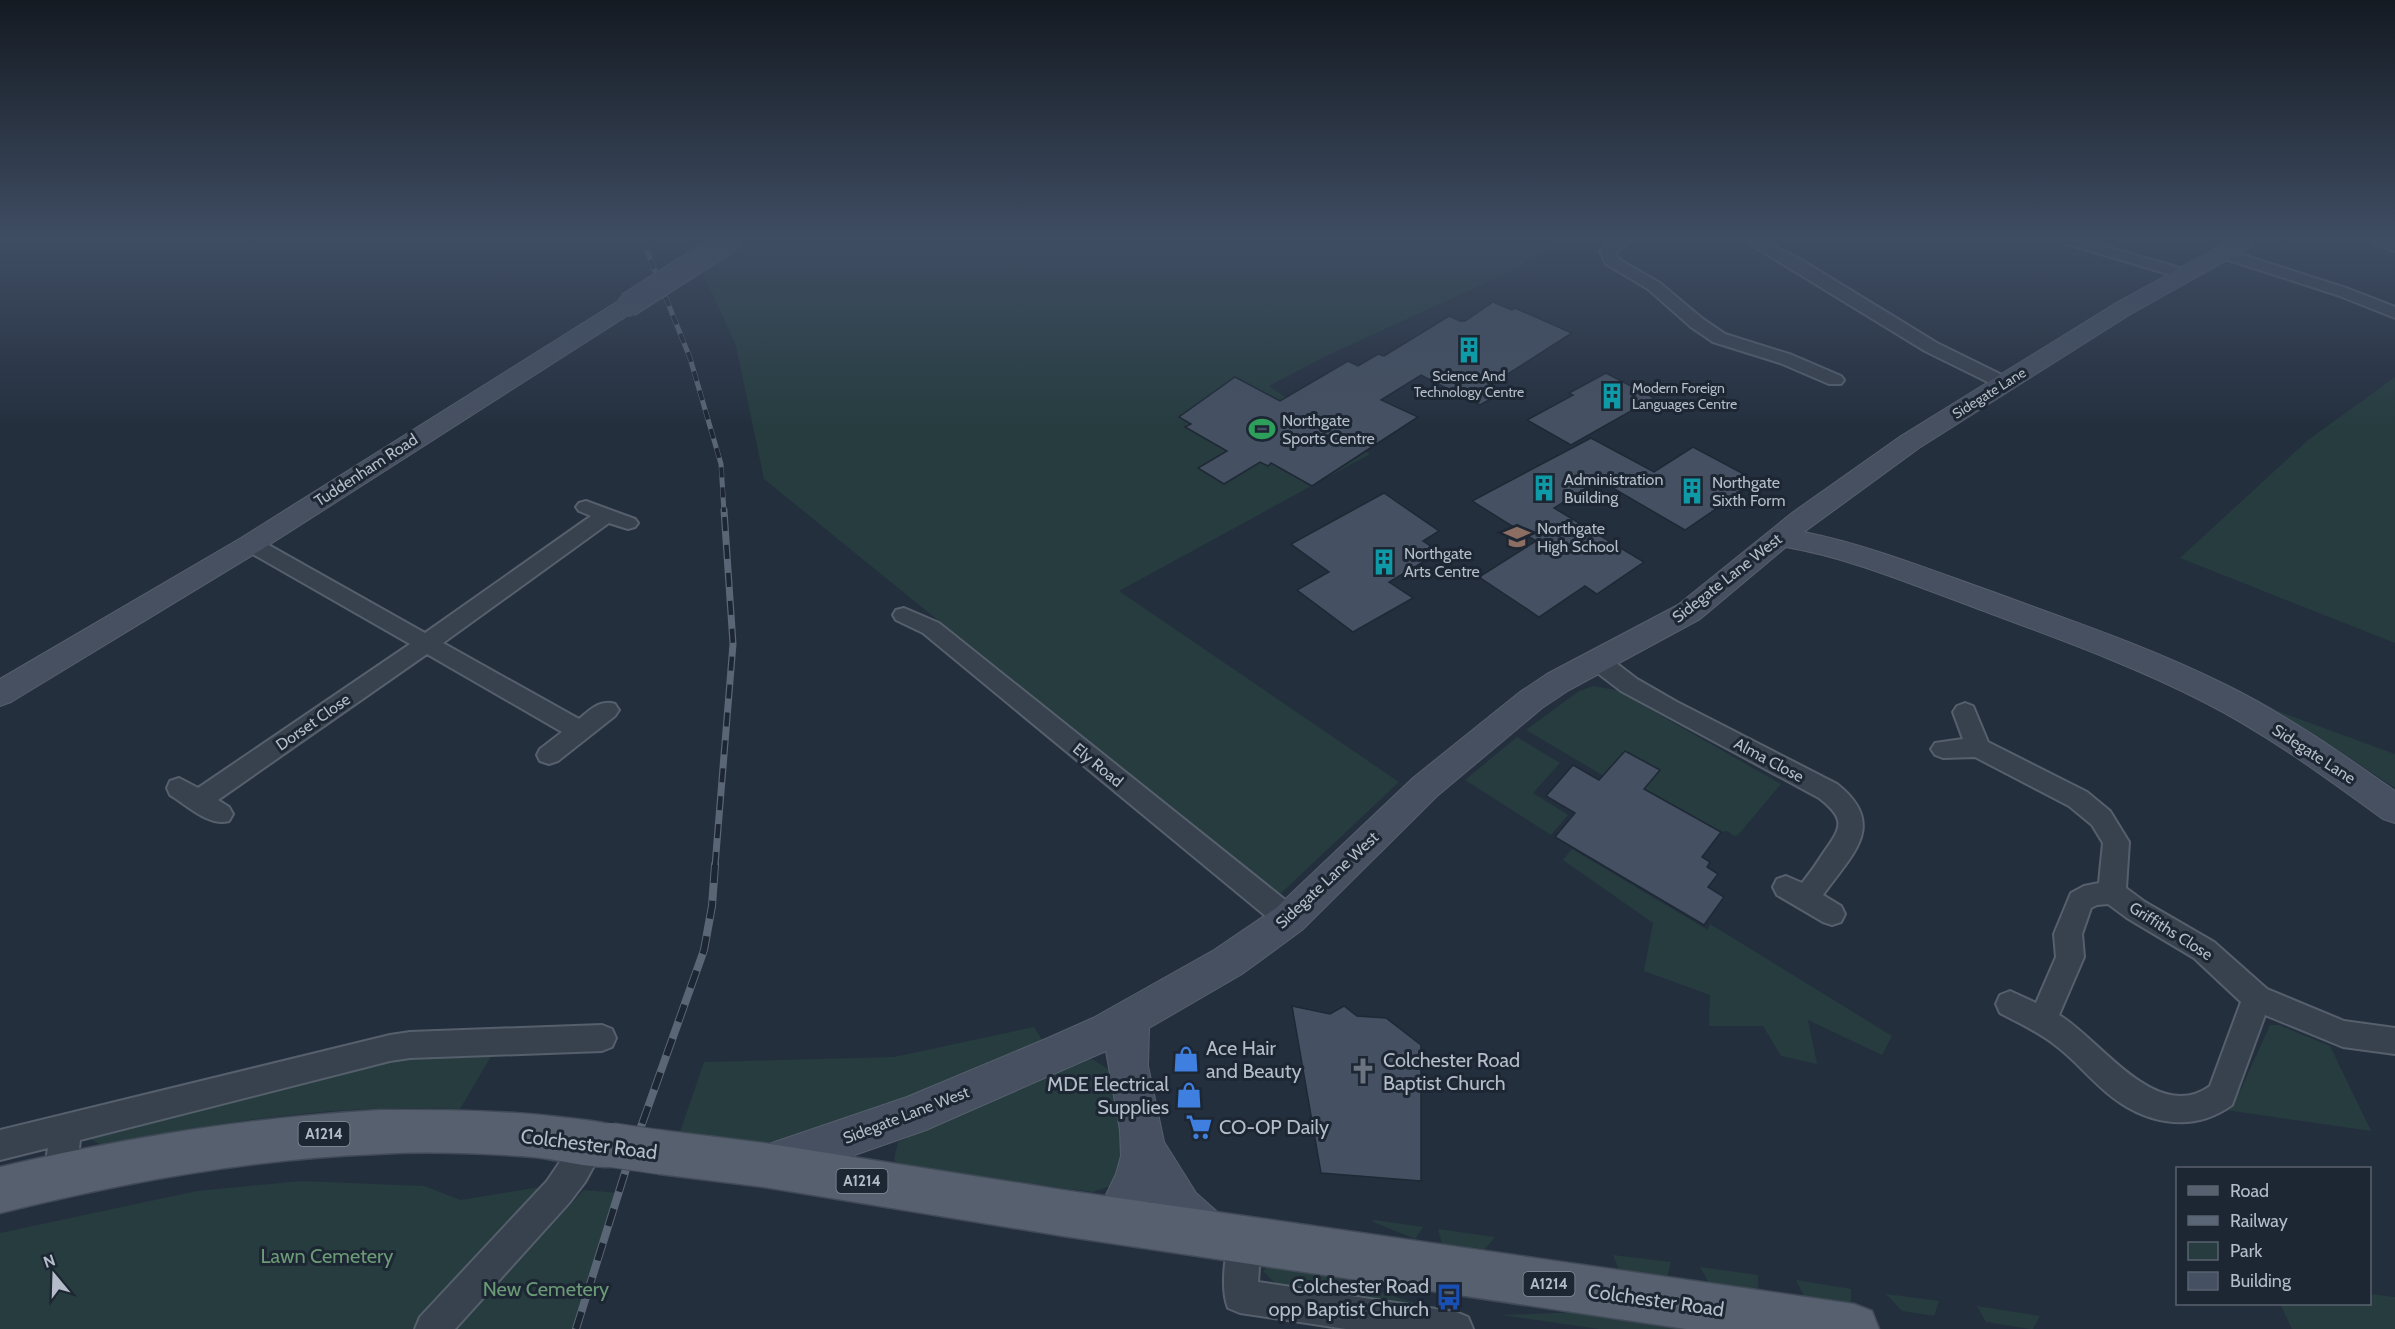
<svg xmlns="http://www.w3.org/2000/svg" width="2395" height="1329" viewBox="0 0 2395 1329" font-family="Cabin,sans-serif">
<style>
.green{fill:#263c3f}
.building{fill:#455162;stroke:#1f2835;stroke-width:1.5}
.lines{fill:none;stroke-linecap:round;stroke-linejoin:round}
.street-casing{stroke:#565f6c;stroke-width:4}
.secondary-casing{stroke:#565f6c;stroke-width:2}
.primary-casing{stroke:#414a57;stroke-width:3}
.street{fill:#38414e;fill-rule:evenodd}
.secondary{fill:#465061;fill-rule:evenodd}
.primary{fill:#56606e;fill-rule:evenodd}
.rail-far2-casing{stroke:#5a6575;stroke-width:5}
.rail-far1-casing{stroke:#5a6575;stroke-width:7}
.rail-casing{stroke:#5a6575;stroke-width:8}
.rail-far2{stroke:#1d2633;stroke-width:4;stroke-dasharray:10;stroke-linecap:butt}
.rail-far1{stroke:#1d2633;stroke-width:4.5;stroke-dasharray:14;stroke-linecap:butt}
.rail{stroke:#1d2633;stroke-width:6;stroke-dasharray:18;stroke-linecap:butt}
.secondary-bridge-casing{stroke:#565f6c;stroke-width:26;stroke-linecap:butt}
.primary-bridge-casing{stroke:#414a57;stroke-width:46;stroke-linecap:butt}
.secondary-bridge{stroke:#465061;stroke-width:24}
.primary-bridge{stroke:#56606e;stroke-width:44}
.labels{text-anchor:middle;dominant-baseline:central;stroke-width:6;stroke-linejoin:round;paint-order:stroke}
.far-poi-label{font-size:14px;fill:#b4bcc9;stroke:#1d2633}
.far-street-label{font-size:14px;fill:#b4bcc9;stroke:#1d2633}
.shield{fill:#1d2633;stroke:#878f9c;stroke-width:1.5}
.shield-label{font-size:15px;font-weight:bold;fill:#b4bcc9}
.poi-label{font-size:16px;fill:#b4bcc9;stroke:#1d2633;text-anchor:start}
.street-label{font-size:16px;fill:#b4bcc9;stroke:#1d2633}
.near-poi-label{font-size:20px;fill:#b4bcc9;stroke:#1d2633;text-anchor:start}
.near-street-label{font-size:20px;fill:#b4bcc9;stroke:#1d2633}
.near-park-label{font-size:20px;fill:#6b9a76;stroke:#1d2633}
</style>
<rect width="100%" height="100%" fill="#242f3e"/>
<path class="green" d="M746,241h813l-35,21 1,3 -197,90 -59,31 101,68 -251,137 280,191 -123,116 -97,-82 -415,-337 -28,-133 -33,-73z
M2395,377v266l-215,-85 128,-118z
M1593,686l23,4 165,94 -43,51 -4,1 -7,-5 -6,1 -77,-43 15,-19 -34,-19 -21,25 -78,-46 53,-39z
M2261,705l134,49v34l-59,-39z
M1517,737l43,26 -27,30 35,22 -17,20 -86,-55z
M1572,849l136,81 2,-6 182,112 -10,19 -74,-35 9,44 -36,-8 -18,-30h-54l1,-31 -66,-24 9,-48 -90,-63z
M2270,1025h9l51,21 41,85 -145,-21 15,-21z
M1034,1027l8,13 -70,35 -169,63 -42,5 -81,-11 24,-70 190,-5z
M494,1051l-34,58c-121,-6 -241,13 -359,36l-12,-7 2,-8 222,-54 120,-21z
M1084,1058l10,2 14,9 9,14 8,86 -15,17 -17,6 -194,-25 -5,-7 4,-18z
M301,1181l123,5 37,14 84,-14 -133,143h-412v-96l197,-42z
M584,1190l35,3 -43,136h-121z
M1375,1220l48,7 -8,12 -44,-18z
M1438,1229l57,8 -10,12 -43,-5z
M1613,1255l58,7 -4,15 -48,-7z
M1268,1267l66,10 84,27 -141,-19 -14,-14z
M1700,1267l58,8v14l-49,-6z
M1796,1280l55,9v14l-47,-7z
M1886,1294l53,7 -5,15 -32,-5z
M2370,1294l25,3v32h-103l-12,-25h90z
M1977,1306l63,10 -7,13h-3l-44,-7z
M1555,1313h24l109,16h-89l-97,-14z"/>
<path class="building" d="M1493,302l19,8 3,-2 57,25 -86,55 12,7 -18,10 -59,-30 -40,25 37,17 -106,69 -41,-23 -3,3 -8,-4 -36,22 -26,-16 29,-17 -42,-24 6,-3 -12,-7 56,-40 45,24 68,-40 10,5 20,-12 6,2 65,-40 11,5h5z
M1606,373l48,25 -83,47 -44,-25 46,-25 -4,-2z
M1591,438l63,34 39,-25 64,34 -72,49 -86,-50 -45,28 90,54 -47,32 -12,-8 -46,31 -60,-40 57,-36 -64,-40z
M1384,493l55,38 -16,10 17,11 -51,30 24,16 -60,34 -56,-42 32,-18 -38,-28z
M1625,751l35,19 -16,19 77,43 -19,25 8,5 -3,5 11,7 -10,13 16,10 -20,28 -149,-88 20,-24 -29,-17 27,-31 26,15z
M1292,1006l38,8 14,-8 13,10 29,2 35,27v136l-100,-8z"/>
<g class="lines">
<g class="street-casing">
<path id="street" d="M1613,241h18l-15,11 2,7 42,24 43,36 22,15 67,21 49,21 3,4 -3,4h-12l-49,-21 -67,-21 -22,-15 -43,-38 -42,-25 -6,-13z
M1745,241h19l39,20 134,82 73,36 3,4 -3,4h-12l-73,-36z
M2064,241h23l103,30 2,3 -2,3h-12l-111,-33z
M2371,241h24v10l-21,-7z
M2221,248l128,41 46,18v11l-58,-23 -121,-39 -3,-3z
M586,501l49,18 3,4 -3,4 -7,2 -19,-6 -166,120 136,76c11,-9 21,-20 36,-15l4,6 -4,6 -57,45 -9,3 -9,-3 -3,-6 3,-6 22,-17 -135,-78 -209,146 11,7 4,7 -4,7c-20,6 -42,-16 -59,-26l-3,-7 3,-7 9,-3 19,10 212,-144 -166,-95 -3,-5 3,-5 7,-2 7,2 167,94 166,-117 -12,-5 -3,-4 3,-4z
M904,608l35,15 360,288 3,8 -3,8 -10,3 -10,-3 -356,-294 -27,-13 -3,-5 3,-5z
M1599,654l8,2 30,23 40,23 160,82c52,41 14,71 -14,111l18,11 4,8 -4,8 -9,3 -9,-3 -46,-27 -4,-8 4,-8 9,-3 16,7c8,-10 15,-20 22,-31 18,-25 22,-33 -5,-54l-198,-107 -30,-23 -3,-6 3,-6z
M1965,703l8,3 15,36 99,50 23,19 19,31 -3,46 19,14 69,40 53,47 77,32 51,7v26l-52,-7 -78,-32 -33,90c-41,30 -90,18 -126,-13 -18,-15 -32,-33 -51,-47 -16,-13 -36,-22 -55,-32l-4,-9 4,-9 10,-4 26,12 20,-46 -2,-23 17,-41 13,-7 15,-3 4,-40 -11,-18 -23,-19 -94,-49 -32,1 -8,-3 -4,-6 4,-6 28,-4 -10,-27 4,-6zM2108,904l19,14 67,40 47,44 -31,84c-54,39 -110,-47 -151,-71l25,-58 -2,-23 9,-26 6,-3z
M602,1025l10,4 4,9 -4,9 -10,4 -192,7 -20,3 -310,79 -4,34 -5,11 -11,4 -11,-4 -5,-11 4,-26 -48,12v-30l390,-95 20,-3z
M592,1127l11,4 4,11 -22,40 -16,21 -114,126h-40l5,-12 127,-136 34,-50z
M1245,1223l11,5 5,11 -3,43 198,30 12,5 5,12h-127l-106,-16 -12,-5c-8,-20 -3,-61 6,-80z"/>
</g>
<g class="secondary-casing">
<path id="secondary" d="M2229,241h26l-3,5 -123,69 -210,133 -115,84c64,13 124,37 186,59 79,29 160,56 236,94 59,29 115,68 169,106v32l-12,-4c-58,-42 -116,-85 -179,-117 -76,-39 -157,-67 -236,-97 -60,-22 -119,-47 -182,-58l-86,72 -131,71 -27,18 -105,88 -135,134 -60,44 -93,54 -1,38 16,76 32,51 27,24 7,16 -7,16 -16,7c-27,-12 -43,-31 -57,-56l-18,36 -16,6 -16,-6 -6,-16 22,-46 5,-18 -1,-26 -14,-79 -180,79 -157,55 -15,-6 -7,-15 7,-15 153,-52 141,-59 45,-20 121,-68 62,-42 137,-130 107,-86 27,-18 131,-69 114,-92 109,-77 212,-131z
M628,298l8,2 3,5 -3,5 -375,240 -250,152 -11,4v-27l241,-141 379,-238z"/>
</g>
<g class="primary-casing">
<path id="primary" d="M380,1110c60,0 120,0 179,7 24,3 46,4 68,13l7,15 -7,15c-5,3 -12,6 -17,7 -22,1 -54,-8 -77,-10 -51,-4 -104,-6 -155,-3 -129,5 -253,28 -378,59v-46c129,-30 247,-49 380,-57z
M659,1130l105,13 299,47 791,114 18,7 7,18h-193l-623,-93 -299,-49 -105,-13 -16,-6 -7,-16 7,-16z"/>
</g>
<use href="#street" class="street"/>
<use href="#secondary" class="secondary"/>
<use href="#primary" class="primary"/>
<g class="rail-far2-casing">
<path id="rail-far2" d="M643,241l47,117 31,106 3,48"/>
</g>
<g class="rail-far1-casing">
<path id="rail-far1" d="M715,866l18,-222 -9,-134"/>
</g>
<g class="rail-casing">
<path id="rail" d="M576,1329l51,-163 77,-216 8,-44 3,-41"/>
</g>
<use href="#rail-far2" class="rail-far2"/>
<use href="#rail-far1" class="rail-far1"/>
<use href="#rail" class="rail"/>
<g class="secondary-bridge-casing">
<path id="secondary-bridge" d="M628,305l100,-64"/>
</g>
<g class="primary-bridge-casing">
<path id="primary-bridge" d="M611,1145l48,7"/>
</g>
<use href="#secondary-bridge" class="secondary-bridge"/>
<use href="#primary-bridge" class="primary-bridge"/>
</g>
<linearGradient id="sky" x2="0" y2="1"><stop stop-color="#141a22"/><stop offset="0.56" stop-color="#3f4d63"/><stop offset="1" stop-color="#3f4d63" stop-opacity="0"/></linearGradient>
<rect width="2395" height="427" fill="url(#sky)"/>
<defs>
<g id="building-bare" transform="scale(2.07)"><path d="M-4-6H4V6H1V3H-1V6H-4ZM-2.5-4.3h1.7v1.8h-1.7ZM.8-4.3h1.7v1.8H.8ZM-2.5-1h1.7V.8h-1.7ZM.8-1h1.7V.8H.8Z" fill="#0f9aa8" stroke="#1d2633" stroke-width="2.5" paint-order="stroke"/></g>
<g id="stadium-bare" transform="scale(2.07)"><path d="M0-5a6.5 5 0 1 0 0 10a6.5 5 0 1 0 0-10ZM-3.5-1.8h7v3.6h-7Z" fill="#2e9e5b" stroke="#1d2633" stroke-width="2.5" paint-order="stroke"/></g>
<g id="school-bare" transform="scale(2.07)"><path d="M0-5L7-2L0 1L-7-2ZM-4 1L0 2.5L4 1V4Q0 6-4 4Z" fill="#8d6e63" stroke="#1d2633" stroke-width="2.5" paint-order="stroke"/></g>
<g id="shop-bare" transform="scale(2.07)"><path d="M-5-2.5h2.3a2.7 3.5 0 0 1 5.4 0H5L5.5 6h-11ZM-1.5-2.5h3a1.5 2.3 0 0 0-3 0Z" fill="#3f7fe0" stroke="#1d2633" stroke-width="2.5" paint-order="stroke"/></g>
<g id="church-bare" transform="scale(2.07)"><path d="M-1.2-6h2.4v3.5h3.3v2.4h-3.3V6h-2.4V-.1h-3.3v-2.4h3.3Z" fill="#6b7280" stroke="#1d2633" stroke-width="2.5" paint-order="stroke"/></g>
<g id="supermarket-bare" transform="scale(2.07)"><path d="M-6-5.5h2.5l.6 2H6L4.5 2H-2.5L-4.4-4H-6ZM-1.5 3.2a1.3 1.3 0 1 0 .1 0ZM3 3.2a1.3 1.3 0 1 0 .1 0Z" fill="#3f7fe0" stroke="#1d2633" stroke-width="2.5" paint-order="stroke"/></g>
<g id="bus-bare" transform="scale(2.07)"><path d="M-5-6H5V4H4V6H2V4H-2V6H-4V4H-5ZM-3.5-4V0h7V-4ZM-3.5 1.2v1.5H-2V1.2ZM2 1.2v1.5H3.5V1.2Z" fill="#1a4fb4" stroke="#1d2633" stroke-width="2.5" paint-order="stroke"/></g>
</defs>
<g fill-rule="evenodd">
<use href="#building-bare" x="1469" y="350"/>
<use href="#building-bare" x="1612" y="396"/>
<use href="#stadium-bare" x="1262" y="429"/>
<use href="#building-bare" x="1544" y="488"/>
<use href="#building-bare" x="1692" y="491"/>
<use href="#school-bare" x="1517" y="537"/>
<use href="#building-bare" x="1384" y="562"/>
<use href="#shop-bare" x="1186" y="1059"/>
<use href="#church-bare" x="1363" y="1071"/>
<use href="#shop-bare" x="1189" y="1095"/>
<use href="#supermarket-bare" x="1199" y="1127"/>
<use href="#bus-bare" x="1449" y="1297"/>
</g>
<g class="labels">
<g class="far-poi-label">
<text x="1469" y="376">Science And<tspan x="1469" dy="16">Technology Centre</tspan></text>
<text x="1632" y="388" text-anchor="start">Modern Foreign<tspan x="1632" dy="16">Languages Centre</tspan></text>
</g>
<g class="far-street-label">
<text transform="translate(1989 393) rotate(-32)">Sidegate Lane</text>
</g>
<g class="shield">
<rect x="298.5" y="1122" width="51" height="24" rx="4.5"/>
<rect x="836.5" y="1169" width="51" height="24" rx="4.5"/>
<rect x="1523.5" y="1272" width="51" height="24" rx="4.5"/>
</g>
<g class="shield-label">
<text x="324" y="1134">A1214</text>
<text x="862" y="1181">A1214</text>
<text x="1549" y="1284">A1214</text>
</g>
<g class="poi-label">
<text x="1282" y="420">Northgate<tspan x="1282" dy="18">Sports Centre</tspan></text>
<text x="1564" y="479">Administration<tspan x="1564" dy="18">Building</tspan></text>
<text x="1712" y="482">Northgate<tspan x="1712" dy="18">Sixth Form</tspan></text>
<text x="1537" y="528">Northgate<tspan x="1537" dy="18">High School</tspan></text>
<text x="1404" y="553">Northgate<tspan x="1404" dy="18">Arts Centre</tspan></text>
</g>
<g class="street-label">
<text transform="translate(366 470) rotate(-33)">Tuddenham Road</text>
<text transform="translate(1727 578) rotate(-38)">Sidegate Lane West</text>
<text transform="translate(313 722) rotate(-35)">Dorset Close</text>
<text transform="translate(2314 754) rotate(33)">Sidegate Lane</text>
<text transform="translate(1769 760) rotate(28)">Alma Close</text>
<text transform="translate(1098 765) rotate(39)">Ely Road</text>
<text transform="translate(1327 880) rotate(-43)">Sidegate Lane West</text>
<text transform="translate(2171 931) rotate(32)">Griffiths Close</text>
<text transform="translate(906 1115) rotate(-21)">Sidegate Lane West</text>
</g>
<g class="near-poi-label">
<text x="1206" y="1048">Ace Hair<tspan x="1206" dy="23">and Beauty</tspan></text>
<text x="1383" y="1060">Colchester Road<tspan x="1383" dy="23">Baptist Church</tspan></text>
<text x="1169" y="1084" text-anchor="end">MDE Electrical<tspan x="1169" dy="23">Supplies</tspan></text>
<text x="1219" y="1127">CO-OP Daily</text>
<text x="1429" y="1286" text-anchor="end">Colchester Road<tspan x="1429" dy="23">opp Baptist Church</tspan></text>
</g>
<g class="near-street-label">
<text transform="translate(589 1144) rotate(7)">Colchester Road</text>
<text transform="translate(1656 1300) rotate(8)">Colchester Road</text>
</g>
<g class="near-park-label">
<text x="327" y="1256">Lawn Cemetery</text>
<text x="546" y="1289">New Cemetery</text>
</g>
</g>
<rect x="2176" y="1167" width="195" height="138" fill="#1d2633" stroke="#59626f" stroke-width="1.5"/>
<rect x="2188" y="1186" width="30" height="9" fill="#56606e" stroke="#59626f" stroke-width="1.5"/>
<text x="2230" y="1197" font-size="18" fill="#b4bcc9">Road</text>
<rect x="2188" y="1216" width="30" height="9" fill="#5a6575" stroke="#59626f" stroke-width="1.5"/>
<text x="2230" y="1227" font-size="18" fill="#b4bcc9">Railway</text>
<rect x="2188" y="1242" width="30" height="18" fill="#263c3f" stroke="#59626f" stroke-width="1.5"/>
<text x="2230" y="1257" font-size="18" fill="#b4bcc9">Park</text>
<rect x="2188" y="1272" width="30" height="18" fill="#455162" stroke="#59626f" stroke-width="1.5"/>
<text x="2230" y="1287" font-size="18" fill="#b4bcc9">Building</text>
<g transform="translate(54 1275) rotate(341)" stroke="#1d2633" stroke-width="4.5" paint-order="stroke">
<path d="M0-4.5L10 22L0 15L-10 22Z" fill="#b4bcc9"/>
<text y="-9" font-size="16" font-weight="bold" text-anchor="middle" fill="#b4bcc9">N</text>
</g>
</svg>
